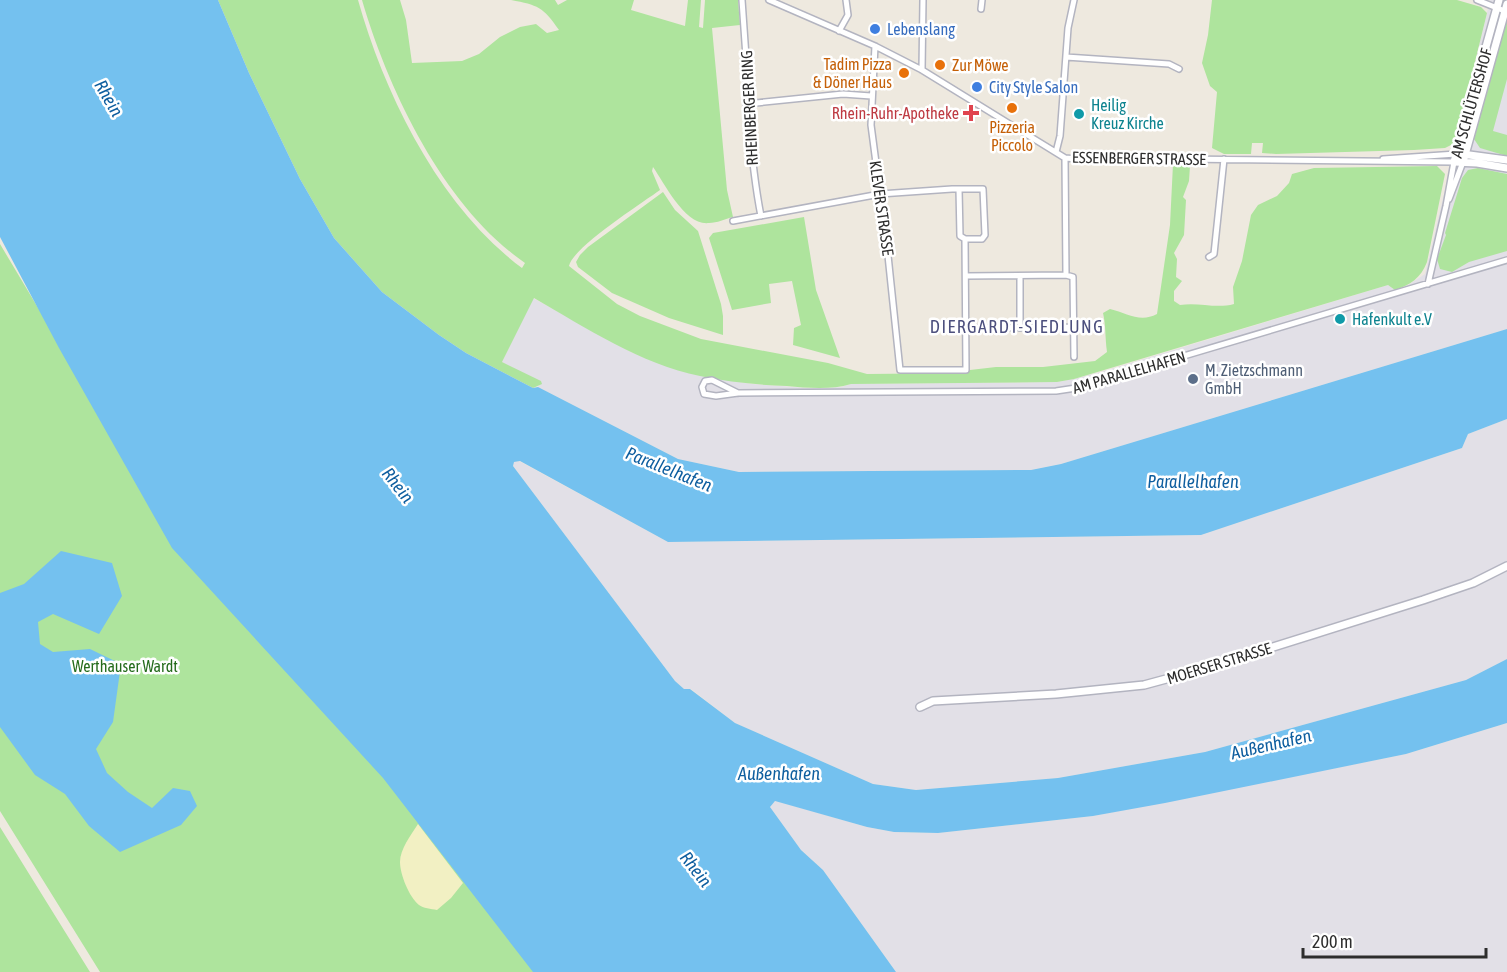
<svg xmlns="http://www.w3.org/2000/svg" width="1507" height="972" viewBox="0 0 1507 972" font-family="'Asap Condensed',sans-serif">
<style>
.industrial{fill:#e2e0e7}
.green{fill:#aee49d}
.sand{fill:#f2f0c3}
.water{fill:#74c1ef}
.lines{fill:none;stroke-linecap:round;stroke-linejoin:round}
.minor-casing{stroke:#b3b4c0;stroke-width:8}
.tertiary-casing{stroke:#b3b4c0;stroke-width:10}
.minor{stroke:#fff;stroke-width:5}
.tertiary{stroke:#fff;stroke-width:7}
.shop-dot{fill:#3f7fe0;stroke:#fff;stroke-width:2}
.food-dot{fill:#e8710a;stroke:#fff;stroke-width:2}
.health-dot{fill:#e0444e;stroke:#fff;stroke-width:2}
.culture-dot{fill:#0f9aa8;stroke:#fff;stroke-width:2}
.service-dot{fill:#5c6f8a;stroke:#fff;stroke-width:2}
.labels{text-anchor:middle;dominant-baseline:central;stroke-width:5;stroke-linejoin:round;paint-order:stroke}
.shop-label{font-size:16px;fill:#366cbe;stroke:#fff;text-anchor:start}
.food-label{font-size:16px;fill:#c56008;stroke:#fff;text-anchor:end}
.street-label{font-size:16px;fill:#2d2d2d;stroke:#fff}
.culture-label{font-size:16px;fill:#0d838f;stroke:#fff;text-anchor:start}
.health-label{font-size:16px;fill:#be3a42;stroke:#fff;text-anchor:end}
.service-label{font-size:16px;fill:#4e5e75;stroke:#fff;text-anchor:start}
.park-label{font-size:16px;fill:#246b1b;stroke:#fff}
.water-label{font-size:18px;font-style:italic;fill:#0e5e9f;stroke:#fff}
.neighbourhood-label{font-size:18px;letter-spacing:1.5px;fill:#4d507e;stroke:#fff}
</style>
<rect width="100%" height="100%" fill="#eee9df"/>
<path class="industrial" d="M1490,0h17v329l-446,135 -30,6 -292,2 -61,-13 -140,-72 1,-2 -37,-23 31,-64 98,54 35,14 47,12 39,6 57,4 32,-1 10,-3 206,-2 17,-3 27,-7 287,-87 7,5 13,-5 17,-11z
M1507,419v240l-41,21 -261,72 -147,26 -142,12 -43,-6 -138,-61 -44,-34h-7l-9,-8 -162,-215 1,-4 5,-1 149,81 533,-7 261,-87 6,-14z
M1507,723v249h-611l-73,-102 -22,-20 -31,-43 3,-5 4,-1 90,26 27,5 21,1h23l155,-17 313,-62z"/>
<path class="green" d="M218,0h140c27,96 82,207 164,268l3,-5c-81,-56 -136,-171 -163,-263h38l6,20 6,43 50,-2 17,-7 21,-17 20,-10 16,-3 11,9 12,-3c-16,-23 -21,-25 -48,-30h44l3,5 9,-5h67l-3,10 54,16 3,-26h13l-2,27 4,1 2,-28h33l2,25 -28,3 15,162 6,27c-8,2 -16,6 -24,6 -24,3 -44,-39 -56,-56l-1,4 8,19c-18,13 -88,58 -91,76l48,38 23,12 61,23 127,24 39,11 99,-1 4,-3 26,-3h47l52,-6 12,-9c-2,-14 -1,-26 -4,-39l7,-4c17,4 30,14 47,5l13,-89 3,-61 17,2 -1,15 -6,16 3,3 -2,35 -10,18 3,6 -1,18 6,4 -8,10v10l6,4c19,-3 36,4 54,-1l-1,-17 9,-26 9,-46 7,-10 19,-9 12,-13 3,-9 22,-6 123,-2 8,8 -18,88c-6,16 -17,23 -32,28l-7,-5 -314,94 -17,3 -206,2c-20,6 -43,4 -64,2 -29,-1 -59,-4 -87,-10 -59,-12 -114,-48 -166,-78l-32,64 39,19 1,3 -9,4 -67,-35 -27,-18 -57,-43 -48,-54 -34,-59 -51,-106z
M1212,0h245l24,7 6,6 -32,130 -10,5 -31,2 -138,4 -14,-1 1,-10h-11l-1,11h-27l-12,-6 5,-56 -7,-6 -8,-23 6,-28z
M1507,19v60l-14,52 14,4v21l-27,-8 -6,-9z
M1478,168l29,6v77l-38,11 -17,10 -12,-3 -3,-10 9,-24 -1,-2 17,-55 6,-8z
M663,192l12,18 23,21 23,73 2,12v19l-54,-17 -57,-25 -34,-26 -2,-5 4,-7 8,-8z
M804,217l12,73 24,68 -47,-13 1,-17 7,-3 -9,-44 -23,3 2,19 -39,7 -23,-72 4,-5z
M0,244l87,146 216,289 241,293h-444l-100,-161z
M0,827l90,145h-90z"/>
<path class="sand" d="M418,824l45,59 -12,15 -14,12c-6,-1 -14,-2 -18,-5 -10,-8 -19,-31 -19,-43 0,-13 11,-27 18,-38z"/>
<path class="water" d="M0,0h218l31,73 51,106 34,59 48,54 57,43 27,18 67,35 5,-1 140,72 61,13 292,-2 30,-6 446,-135v90l-39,15 -6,14 -261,87 -533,7 -148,-81 -6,1 -1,4 162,215 9,8h6l45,34 138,61 43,6 142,-12 147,-26 261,-72 41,-21v64l-101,31 -241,49 -72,13 -155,17 -44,-1 -27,-5 -92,-26 -5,6 31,43 22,20 73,102h-363l-150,-194 -211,-230 -113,-200 -59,-111z
M61,551l51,12 10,33 -23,38 -46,-20 -15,8 2,22 13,8 37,-3 31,15 -8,58 -17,27 11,24 21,19 24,16 21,-20 17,3 7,15 -16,19 -61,27 -31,-26 -24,-32 -30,-19 -35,-48v-134l24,-9z"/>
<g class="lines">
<g class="minor-casing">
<path id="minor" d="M742,0l5,71c-3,15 0,27 1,42 3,35 6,68 13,103
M769,0l106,46 47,24 143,88 38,3 77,-2 274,3 -8,44 -18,78
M1477,0l30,12
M981,9l1,-9
M839,31l9,-16 -2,-15
M875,46l-4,79 16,121 13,124h66l-1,-131 -5,-3 -1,-47
M1066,57l103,7 10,5
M922,70l1,-70
M746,104l97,-10 28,2
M1056,152l4,-16 8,-108 6,-28
M1065,158l1,117 7,2 1,80
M1383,159l73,-5
M1449,199l14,-37
M733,221l147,-27 72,-5h31l2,46 -3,4h-17
M1209,257l5,-3 10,-95
M966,276l100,-1
M966,328l107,-1
M1020,328v-52
M738,393l-26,-13 -7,1 -3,6 2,7 12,2 22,-3 318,-2 20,-3 431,-128"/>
</g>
<g class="tertiary-casing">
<path id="tertiary" d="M1499,0l-45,162 23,1 30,5
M1462,154l45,6
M1463,162l44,-158
M920,707l13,-6 123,-7 88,-9 59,-16 220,-69 50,-17 34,-17"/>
</g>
<use href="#minor" class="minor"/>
<use href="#tertiary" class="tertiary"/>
</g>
<g class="shop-dot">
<circle cx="875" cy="29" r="6"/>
<circle cx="977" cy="87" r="6"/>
</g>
<g class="food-dot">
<circle cx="940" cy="65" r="6"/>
<circle cx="904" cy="73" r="6"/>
<circle cx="1012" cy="108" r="6"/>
</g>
<path class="health-dot" d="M968 104h6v6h6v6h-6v6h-6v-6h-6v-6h6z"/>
<g class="culture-dot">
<circle cx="1079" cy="114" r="6"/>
<circle cx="1340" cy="319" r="6"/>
</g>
<circle class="service-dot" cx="1193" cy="379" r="6"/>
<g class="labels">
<g class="shop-label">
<text x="887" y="29">Lebenslang</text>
<text x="989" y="87">City Style Salon</text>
</g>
<g class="food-label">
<text x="892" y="64">Tadim Pizza<tspan x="892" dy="18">&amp; Döner Haus</tspan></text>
<text x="952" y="65" text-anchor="start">Zur Möwe</text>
<text x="1012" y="127" text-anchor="middle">Pizzeria<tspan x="1012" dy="18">Piccolo</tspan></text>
</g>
<g class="street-label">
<text transform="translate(1471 103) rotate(-74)">AM SCHLÜTERSHOF</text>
<text transform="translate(749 108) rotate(-93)">RHEINBERGER RING</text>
<text transform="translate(1139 158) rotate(1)">ESSENBERGER STRASSE</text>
<text transform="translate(882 208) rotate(82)">KLEVER STRASSE</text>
<text transform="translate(1129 372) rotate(-16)">AM PARALLELHAFEN</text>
<text transform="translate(1219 663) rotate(-17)">MOERSER STRASSE</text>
</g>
<g class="culture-label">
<text x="1091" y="105">Heilig<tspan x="1091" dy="18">Kreuz Kirche</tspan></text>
<text x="1352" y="319">Hafenkult e.V</text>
</g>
<g class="health-label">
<text x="959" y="113">Rhein-Ruhr-Apotheke</text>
</g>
<g class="service-label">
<text x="1205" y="370">M. Zietzschmann<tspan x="1205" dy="18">GmbH</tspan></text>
</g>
<g class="park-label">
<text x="125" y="666">Werthauser Wardt</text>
</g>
<g class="water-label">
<text transform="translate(109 98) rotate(60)">Rhein</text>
<text transform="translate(669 469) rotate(22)">Parallelhafen</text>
<text x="1193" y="481">Parallelhafen</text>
<text transform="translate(398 485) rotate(52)">Rhein</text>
<text transform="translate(1271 744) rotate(-13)">Außenhafen</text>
<text x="779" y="773">Außenhafen</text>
<text transform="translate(696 869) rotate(52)">Rhein</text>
</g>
<g class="neighbourhood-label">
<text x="1017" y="326">DIERGARDT-SIEDLUNG</text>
</g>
</g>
<path d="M1303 948v9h183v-9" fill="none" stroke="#2d2d2d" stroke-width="3"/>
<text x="1312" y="948" font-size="18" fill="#2d2d2d" stroke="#ffffff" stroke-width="4.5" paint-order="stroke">200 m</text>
</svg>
